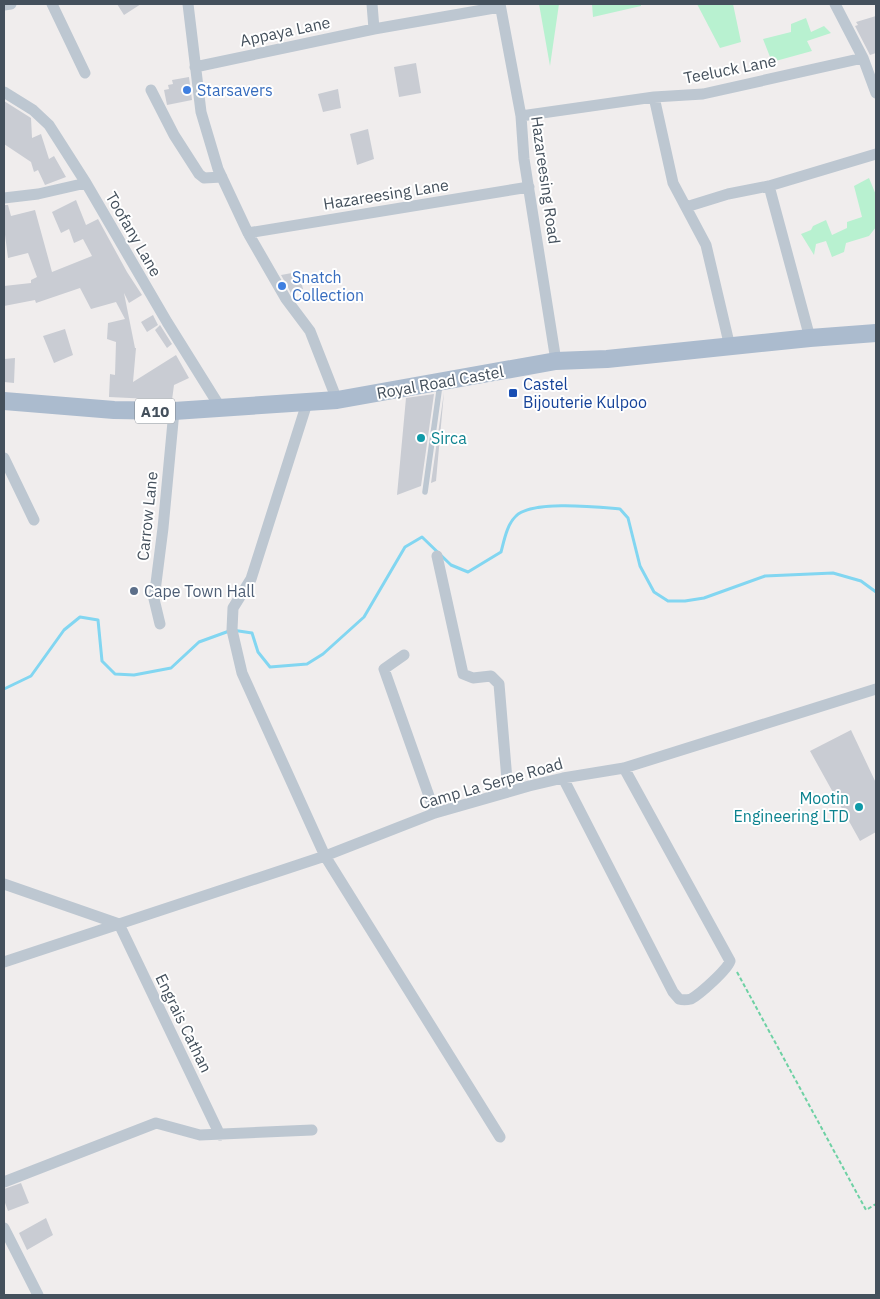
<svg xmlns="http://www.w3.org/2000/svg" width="880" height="1299" viewBox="0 0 880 1299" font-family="'IBM Plex Sans',sans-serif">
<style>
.green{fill:#b8f1d0}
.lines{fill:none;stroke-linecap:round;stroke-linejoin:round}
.stream{stroke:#82d6f1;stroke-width:3}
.building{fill:#c9ccd3}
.path{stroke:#6ed1a4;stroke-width:2;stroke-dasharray:4 2.5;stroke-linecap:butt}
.service{stroke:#bdc7d1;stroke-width:5.5}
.minor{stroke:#bdc7d1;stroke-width:11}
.primary{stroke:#abbbce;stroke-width:18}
.shop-dot{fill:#3f7fe0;stroke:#fff;stroke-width:2}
.transit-dot{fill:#1a4fb4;stroke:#fff;stroke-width:2}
.culture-dot{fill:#0f9aa8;stroke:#fff;stroke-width:2}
.service-dot{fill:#5c6f8a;stroke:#fff;stroke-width:2}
.labels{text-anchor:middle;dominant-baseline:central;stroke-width:4;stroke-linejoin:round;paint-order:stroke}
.shield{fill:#fff;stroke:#7c848d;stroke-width:1}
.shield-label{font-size:15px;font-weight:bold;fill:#44505c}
.street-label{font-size:16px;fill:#44505c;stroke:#fff}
.shop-label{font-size:16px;fill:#366cbe;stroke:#fff;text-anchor:start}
.transit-label{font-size:16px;fill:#164399;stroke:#fff;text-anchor:start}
.culture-label{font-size:16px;fill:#0d838f;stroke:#fff;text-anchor:start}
.service-label{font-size:16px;fill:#4e5e75;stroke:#fff;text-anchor:start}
</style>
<rect width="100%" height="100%" fill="#f0eded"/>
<path class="green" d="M539,4h20l-9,62z
M592,4h49v2l-48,11z
M697,4h36l8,38 -21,6z
M806,18l5,14 13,-6 7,7 -24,8 5,10 -40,11 -9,-23 28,-7v-8z
M869,178l7,17v32l-7,9 -23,7 -2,9 -12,5 -6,-16 -10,3 -2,11 -13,-21 10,-4 2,-4 13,-6 6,15 15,-7v-6l15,-5 -8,-31z"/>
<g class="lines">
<path class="stream" d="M4,689l27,-13 33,-46 16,-13 18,3 4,41 13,13 19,1 37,-7 28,-26 33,-12 20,3 6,19 12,15 37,-3 16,-10 41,-37 41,-70 17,-10 29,28 17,7 33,-20c3,-11 6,-28 15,-36 16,-16 81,-9 104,-7l8,9 12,48 14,26 14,9h17l19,-3 61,-22 68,-3 28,8 15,11"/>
</g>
<path class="building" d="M117,4h24l-17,11z
M876,16v37l-6,2 -15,-29 3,-1 -2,-3z
M416,63l5,30 -22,4 -5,-30z
M189,77l3,23 -25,5 -3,-15 5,-1 -1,-4 5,-1 -1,-4z
M338,89l3,19 -18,4 -5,-18z
M4,101l27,17 1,20 9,-4 8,25 5,-3 12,21 -21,8 -7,-15 -4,2 -3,-10 -27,-18z
M368,129l6,30 -17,6 -7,-31z
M76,200l10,25 12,-6 29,53 15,23 -13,8 -5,-10 11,55h1l-3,34 43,-27 13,23 -15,7 -2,15 -63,-3 1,-23 5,1 1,-33 -9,-3 1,-16 17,-4 -9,-17 -25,7 -11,-21 -44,15 -1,-3 -31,6v-20l27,-3v-3l6,-3 -9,-24 -20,5 -4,-31v-22h4l3,11 24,-6 17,62 40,-16 -9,-17 -9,4 -5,-14 -8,4 -9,-21z
M292,273l3,10 6,-2 2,8 -12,4 -10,-18z
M153,315l5,10 -11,7 -6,-10z
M160,325l12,19 -5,4 -12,-18z
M65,329l8,26 -19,8 -11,-27z
M15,358l-1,25 -10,-1v-23z
M444,392l-8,89 -5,2z
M434,394l-13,92 -24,9 9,-97z
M851,730l25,53v49l-16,9 -50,-90z
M21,1183l8,20 -21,8 -4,-11v-11z
M46,1218l7,17 -26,15 -8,-17z"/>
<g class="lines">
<path class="path" d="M737,972l129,238 10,-6"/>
<path class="service" d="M425,492l15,-108"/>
<path class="minor" d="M52,4l33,69
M188,4l13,108 17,57 30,64 38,66 24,32 27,69
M372,4l2,25
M500,4l21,112 3,43 32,202
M835,4l28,54 13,35
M4,5l7,-1
M195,67l179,-38 126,-22
M151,90l23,45 25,39 5,4 18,-1
M4,92l29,18 16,15 37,58 81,139 53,85
M654,97l19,86 33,62 24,102
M521,116l133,-19 49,-3 160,-36
M769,186l41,152
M4,198l34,-4 48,-11
M686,207l42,-13 41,-8 107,-32
M248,233l281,-46
M307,403l-56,176 -18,29 -1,22 10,43 83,183 175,281
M4,458l30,62
M437,556l26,118 10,4 18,-2 8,8 9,108
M160,624l-6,-25 9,-71 11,-117
M404,655l-20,14 51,144
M563,778l110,214 6,7c3,1 8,1 12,0 9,-5 36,-29 39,-38l-106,-193
M4,884l115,40
M119,924l101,211
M4,962l321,-106 110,-43 94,-27 34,-8 61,-10 252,-79
M4,1182l152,-59 44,12 112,-5
M4,1228l34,67"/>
<path class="primary" d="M4,401l110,9 60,1 163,-11 219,-39 51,-2 203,-21 66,-5"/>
</g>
<g class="shop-dot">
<circle cx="187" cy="90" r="5"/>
<circle cx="282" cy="286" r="5"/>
</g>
<rect class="transit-dot" x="508" y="388" width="10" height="10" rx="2.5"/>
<g class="culture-dot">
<circle cx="421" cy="438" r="5"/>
<circle cx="859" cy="807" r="5"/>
</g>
<circle class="service-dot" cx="134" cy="591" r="5"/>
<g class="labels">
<rect class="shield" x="135" y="398.5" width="40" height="25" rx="4"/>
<g class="shield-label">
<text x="155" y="411">A10</text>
</g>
<g class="street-label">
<text transform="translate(285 31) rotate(-12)">Appaya Lane</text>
<text transform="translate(730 69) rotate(-11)">Teeluck Lane</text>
<text transform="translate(546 180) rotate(82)">Hazareesing Road</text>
<text transform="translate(386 194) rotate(-9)">Hazareesing Lane</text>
<text transform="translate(134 234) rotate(60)">Toofany Lane</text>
<text transform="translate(440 382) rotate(-10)">Royal Road Castel</text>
<text transform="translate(147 516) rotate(-84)">Carrow Lane</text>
<text transform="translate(491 783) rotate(-16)">Camp La Serpe Road</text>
<text transform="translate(184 1023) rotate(64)">Engrais Cathan</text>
</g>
<g class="shop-label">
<text x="197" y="90">Starsavers</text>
<text x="292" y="277">Snatch<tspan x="292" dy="18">Collection</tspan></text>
</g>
<g class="transit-label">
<text x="523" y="384">Castel<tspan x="523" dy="18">Bijouterie Kulpoo</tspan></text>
</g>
<g class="culture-label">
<text x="431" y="438">Sirca</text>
<text x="849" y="798" text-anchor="end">Mootin<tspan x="849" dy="18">Engineering LTD</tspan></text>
</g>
<g class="service-label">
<text x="144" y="591">Cape Town Hall</text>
</g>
</g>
<rect width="880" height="1299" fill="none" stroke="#44505c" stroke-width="10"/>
</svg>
